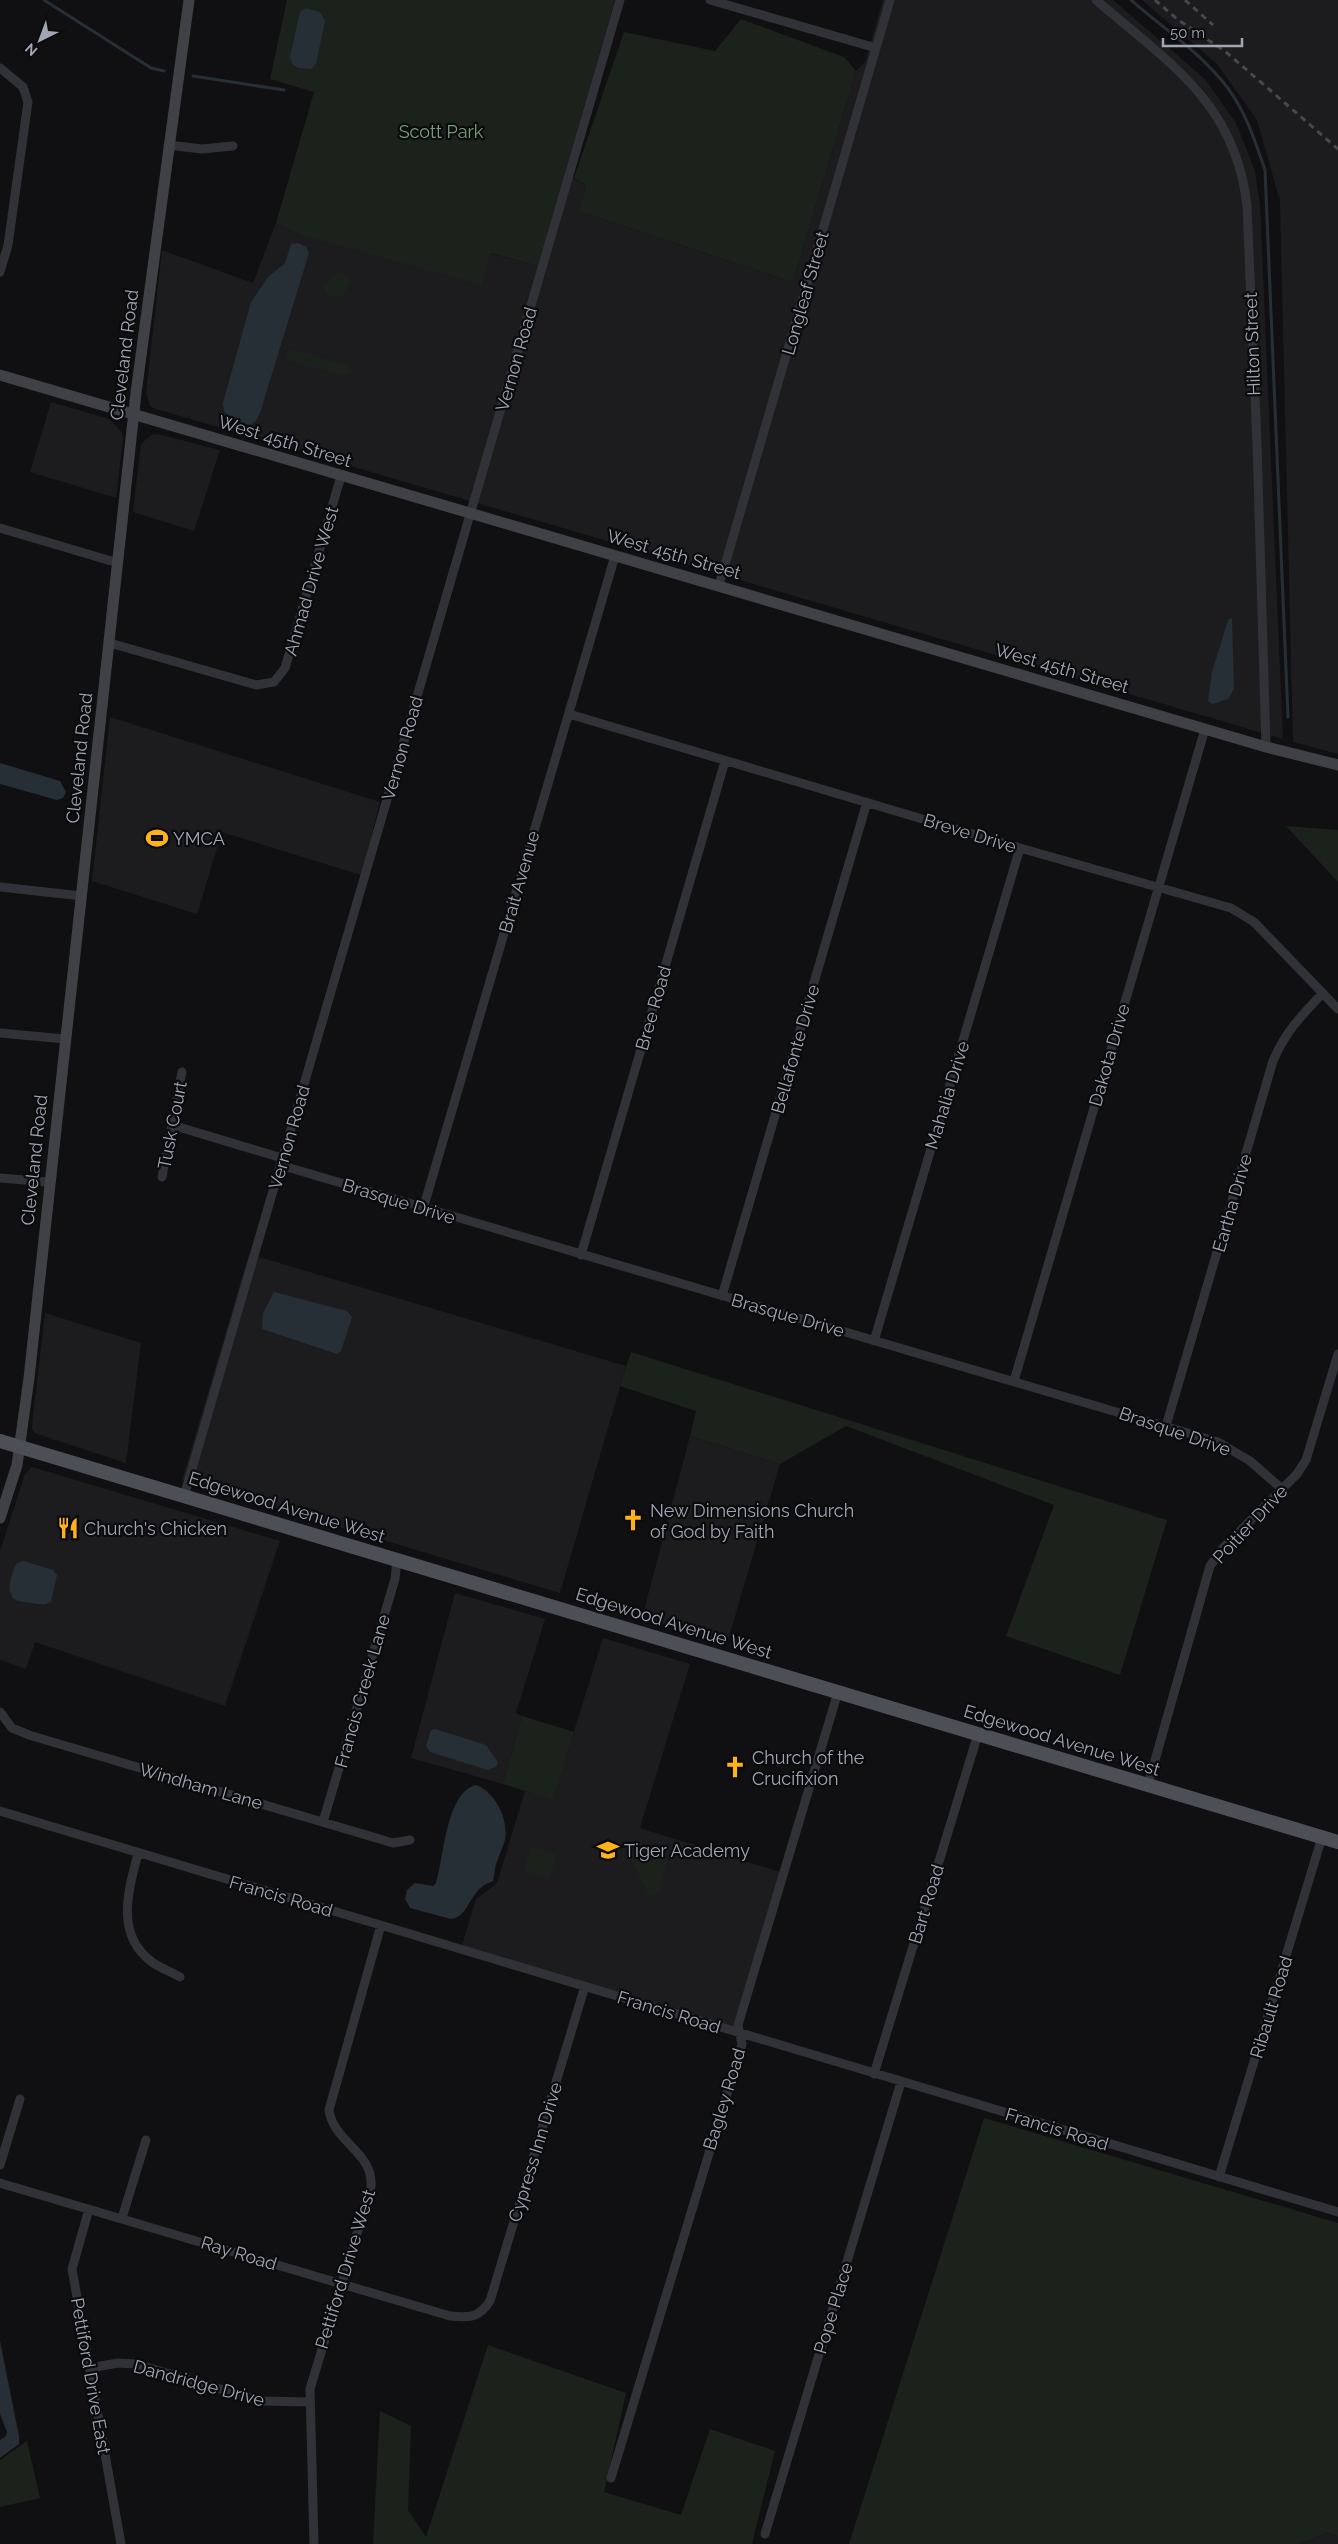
<svg xmlns="http://www.w3.org/2000/svg" width="1338" height="2544" viewBox="0 0 1338 2544" font-family="Raleway,sans-serif">
<style>
.built{fill:#1c1c1f}
.green{fill:#1a221b}
.water{fill:#262f36}
.lines{fill:none;stroke-linecap:round;stroke-linejoin:round}
.stream{stroke:#262f36;stroke-width:3}
.street{stroke:#313237;stroke-width:9}
.secondary{stroke:#3f4147;stroke-width:11}
.primary{stroke:#4d4f56;stroke-width:14}
.rail{stroke:#46484e;stroke-width:3;stroke-dasharray:6 5;stroke-linecap:butt}
.labels{text-anchor:middle;dominant-baseline:central;stroke-width:4.5;stroke-linejoin:round;paint-order:stroke}
.park-label{font-size:18px;fill:#75a178;stroke:#0b0b0d}
.street-label{font-size:18px;fill:#a0a6b4;stroke:#0b0b0d}
.poi-label{font-size:18px;fill:#a0a6b4;stroke:#0b0b0d;text-anchor:start}
</style>
<rect width="100%" height="100%" fill="#101012"/>
<path class="built" d="M883,0h230l92,79 31,44 19,48 5,35 23,533 -1127,-330 -6,-3 -4,-13 16,-143 91,33 23,-60 22,11 192,19 48,13 27,-92 21,11 -7,26 214,71 63,-211 9,-9z
M1142,0h196v754l-45,-12 -13,-541 -23,-81 -40,-56z
M51,402l58,17 13,13 1,7 -7,59 -86,-26z
M158,434l62,16 -26,81 -61,-19 8,-68 10,-9z
M110,717l270,85 -19,73 -139,-43 -25,82 -105,-33z
M249,1254l377,112 -66,227 -378,-113z
M45,1313l96,30 -15,120 -92,-30 -2,-5 1,-13z
M690,1436l90,28 -53,179 -85,-25z
M32,1467l248,74 -55,165 -190,-64 -9,27 -26,-9v-109l25,-77z
M455,1593l90,26 -29,94 6,3 -19,68 -92,-26z
M603,1638l87,26 -50,164 140,44 -47,154 -271,-81 14,-46 21,-16 28,-92 28,8z
M1328,2533l10,3v8h-40z"/>
<path class="green" d="M287,0h328l-77,266 -47,-13 -10,32 -183,-51 -22,-11 38,-131 -44,-13z
M741,19l103,38 12,14 -63,211 -214,-71 7,-26 -12,-7 50,-146 91,19z
M337,274h8l6,7 -8,15 -6,1 -11,-3 -2,-8z
M289,348l59,18 3,7 -8,3 -57,-16z
M1286,826l52,4v52z
M631,1352l536,168 -47,155 -114,-39 48,-131 -208,-79 -66,38 -90,-28 6,-25 -76,-25z
M522,1716l52,16 -21,68 -50,-16z
M531,1847l26,8 -8,24 -25,-9z
M641,1847l22,6 5,4 -9,34 -5,4 -6,-2 -18,-36 2,-5z
M984,2118l354,105v313l-10,-3 -30,11h-449z
M488,2345l138,48 -22,99 77,23 29,-86 65,22 -23,93h-379l7,-133 31,15 -3,84 18,27z
M27,2441l13,57 -40,9v-47z"/>
<path class="water" d="M306,8l15,5 4,8 -9,42 -4,6 -13,-1 -6,-3 -3,-8 10,-45z
M298,243l8,4 3,6 -49,160 -5,9 -5,3 -19,-6 -7,-8 -1,-8 28,-101 17,-25 17,-14 6,-19z
M1232,618l2,71 -6,10 -15,5 -5,-3 4,-29 16,-52z
M0,763l60,18 6,11 -3,6 -6,2 -57,-16z
M274,1292l73,19 5,6 -11,34 -4,3 -75,-25 1,-16z
M24,1561l29,9 4,5 -6,27c-7,4 -11,2 -19,1 -5,-1 -12,-1 -16,-3 -12,-7 -4,-29 1,-37z
M435,1729l51,16 12,17 -2,5 -8,3 -58,-18 -4,-6 5,-16z
M476,1785c19,7 33,34 29,55 -2,7 -6,15 -8,22 -3,6 -2,13 -4,19 -26,9 -22,35 -42,38l-41,-11 -5,-9 2,-9 8,-7 18,3 3,-3c8,-25 10,-91 40,-98z
M0,2341l19,95v8l-19,14v-18l5,-3 2,-5 -7,-18z"/>
<g class="lines">
<path class="stream" d="M44,0l107,68 13,3
M1131,0c32,28 70,53 96,87 19,25 28,54 38,83l23,547
M193,76l91,14"/>
<path class="street" d="M710,0l166,48
M1096,0c72,62 140,103 151,206l10,238 9,303
M0,68l23,19 5,15 -20,143 -8,27
M168,145l34,4 31,-3
M0,528l118,35
M719,585l171,-585
M110,643l146,42 18,-3 11,-14 56,-192
M569,714l451,134 211,60 23,14 84,87
M0,887l82,9
M0,1033l65,6
M172,1125l110,33
M280,1165l938,277 32,19 32,28
M162,1177l20,-105
M0,1178l49,4
M423,1209l192,-653
M581,1255l144,-494
M722,1296l145,-494
M874,1341l146,-493
M1014,1381l191,-652
M1166,1426l107,-365c13,-30 28,-45 50,-68
M184,1496l436,-1496
M0,1712l12,16 17,7 364,108 17,-3
M1148,1785l62,-219 13,-18 74,-74 9,-14 32,-106
M0,1811l1338,401
M323,1822l72,-243 2,-19
M138,1854c-10,37 -23,81 14,108 8,6 19,10 28,15
M874,2074l104,-340
M0,2165l20,-66
M1219,2177l103,-340
M0,2183l450,133c19,2 29,2 40,-15l95,-315
M89,2209l-17,60 49,275
M122,2218l24,-78
M90,2368l28,-5 18,1 124,37 49,1
M611,2478l131,-434 -4,-19 100,-333
M765,2534l136,-452
M314,2544l-4,-155 61,-202c3,-35 -38,-45 -42,-77l52,-185"/>
<path class="secondary" d="M0,375l1266,372 72,18
M0,1518l17,-53 12,-87 107,-985 53,-393"/>
<path class="primary" d="M0,1441l1338,401"/>
<path class="rail" d="M1155,0l22,19 49,33 112,97
M1185,0l28,25"/>
</g>
<defs>
<g id="stadium-bare" transform="scale(1.725)"><path d="M0-5a6.5 5 0 1 0 0 10a6.5 5 0 1 0 0-10ZM-3.5-1.8h7v3.6h-7Z" fill="#ffb31b" stroke="#0b0b0d" stroke-width="2.5" paint-order="stroke"/></g>
<g id="church-bare" transform="scale(1.725)"><path d="M-1.2-6h2.4v3.5h3.3v2.4h-3.3V6h-2.4V-.1h-3.3v-2.4h3.3Z" fill="#ffb31b" stroke="#0b0b0d" stroke-width="2.5" paint-order="stroke"/></g>
<g id="restaurant-bare" transform="scale(1.725)"><path d="M-5-6h1v4h1v-4h1v4h1v-4h1v5L-1.5 .5V6h-2V.5L-5-1ZM5-6V6H3V1.5H1.5Q1.5-4 5-6Z" fill="#ffb31b" stroke="#0b0b0d" stroke-width="2.5" paint-order="stroke"/></g>
<g id="school-bare" transform="scale(1.725)"><path d="M0-5L7-2L0 1L-7-2ZM-4 1L0 2.5L4 1V4Q0 6-4 4Z" fill="#ffb31b" stroke="#0b0b0d" stroke-width="2.5" paint-order="stroke"/></g>
</defs>
<g fill-rule="evenodd">
<use href="#stadium-bare" x="157" y="838"/>
<use href="#church-bare" x="633" y="1520"/>
<use href="#restaurant-bare" x="68" y="1528"/>
<use href="#church-bare" x="735" y="1767"/>
<use href="#school-bare" x="608" y="1850"/>
</g>
<g class="labels">
<g class="park-label">
<text x="441" y="131">Scott Park</text>
</g>
<g class="street-label">
<text transform="translate(805 293) rotate(-74)">Longleaf Street</text>
<text transform="translate(1252 344) rotate(-92)">Hilton Street</text>
<text transform="translate(124 355) rotate(-83)">Cleveland Road</text>
<text transform="translate(516 359) rotate(-74)">Vernon Road</text>
<text transform="translate(285 441) rotate(17)">West 45th Street</text>
<text transform="translate(674 554) rotate(16)">West 45th Street</text>
<text transform="translate(311 581) rotate(-74)">Ahmad Drive West</text>
<text transform="translate(1062 668) rotate(16)">West 45th Street</text>
<text transform="translate(402 748) rotate(-74)">Vernon Road</text>
<text transform="translate(79 758) rotate(-84)">Cleveland Road</text>
<text transform="translate(970 833) rotate(17)">Breve Drive</text>
<text transform="translate(519 882) rotate(-74)">Brait Avenue</text>
<text transform="translate(653 1008) rotate(-74)">Bree Road</text>
<text transform="translate(795 1049) rotate(-74)">Bellafonte Drive</text>
<text transform="translate(1109 1055) rotate(-74)">Dakota Drive</text>
<text transform="translate(947 1095) rotate(-73)">Mahalia Drive</text>
<text transform="translate(172 1125) rotate(-79)">Tusk Court</text>
<text transform="translate(289 1137) rotate(-74)">Vernon Road</text>
<text transform="translate(34 1160) rotate(-84)">Cleveland Road</text>
<text transform="translate(399 1201) rotate(17)">Brasque Drive</text>
<text transform="translate(1232 1203) rotate(-74)">Eartha Drive</text>
<text transform="translate(788 1315) rotate(16)">Brasque Drive</text>
<text transform="translate(1175 1431) rotate(19)">Brasque Drive</text>
<text transform="translate(287 1507) rotate(17)">Edgewood Avenue West</text>
<text transform="translate(1250 1524) rotate(-47)">Poitier Drive</text>
<text transform="translate(674 1623) rotate(17)">Edgewood Avenue West</text>
<text transform="translate(362 1691) rotate(-74)">Francis Creek Lane</text>
<text transform="translate(1062 1740) rotate(17)">Edgewood Avenue West</text>
<text transform="translate(201 1786) rotate(16)">Windham Lane</text>
<text transform="translate(281 1896) rotate(16)">Francis Road</text>
<text transform="translate(926 1904) rotate(-73)">Bart Road</text>
<text transform="translate(1271 2007) rotate(-73)">Ribault Road</text>
<text transform="translate(669 2012) rotate(17)">Francis Road</text>
<text transform="translate(724 2099) rotate(-73)">Bagley Road</text>
<text transform="translate(1057 2129) rotate(17)">Francis Road</text>
<text transform="translate(535 2152) rotate(-73)">Cypress Inn Drive</text>
<text transform="translate(239 2253) rotate(17)">Ray Road</text>
<text transform="translate(345 2269) rotate(-73)">Pettiford Drive West</text>
<text transform="translate(833 2308) rotate(-73)">Pope Place</text>
<text transform="translate(91 2376) rotate(80)">Pettiford Drive East</text>
<text transform="translate(199 2383) rotate(15)">Dandridge Drive</text>
</g>
<g class="poi-label">
<text x="173" y="838">YMCA</text>
<text x="650" y="1510">New Dimensions Church<tspan x="650" dy="21">of God by Faith</tspan></text>
<text x="84" y="1528">Church's Chicken</text>
<text x="752" y="1757">Church of the<tspan x="752" dy="21">Crucifixion</tspan></text>
<text x="624" y="1850">Tiger Academy</text>
</g>
</g>
<g transform="translate(40 40) rotate(222)" stroke="#0b0b0d" stroke-width="4" paint-order="stroke">
<path d="M0-4L9 19L0 12L-9 19Z" fill="#a0a6b4"/>
<text y="-8" font-size="14" font-weight="bold" text-anchor="middle" fill="#a0a6b4">N</text>
</g>
<path d="M1163 38v8h79v-8" fill="none" stroke="#a0a6b4" stroke-width="2.5"/>
<text x="1170" y="38" font-size="15" fill="#a0a6b4" stroke="#0b0b0d" stroke-width="4" paint-order="stroke">50 m</text>
</svg>
